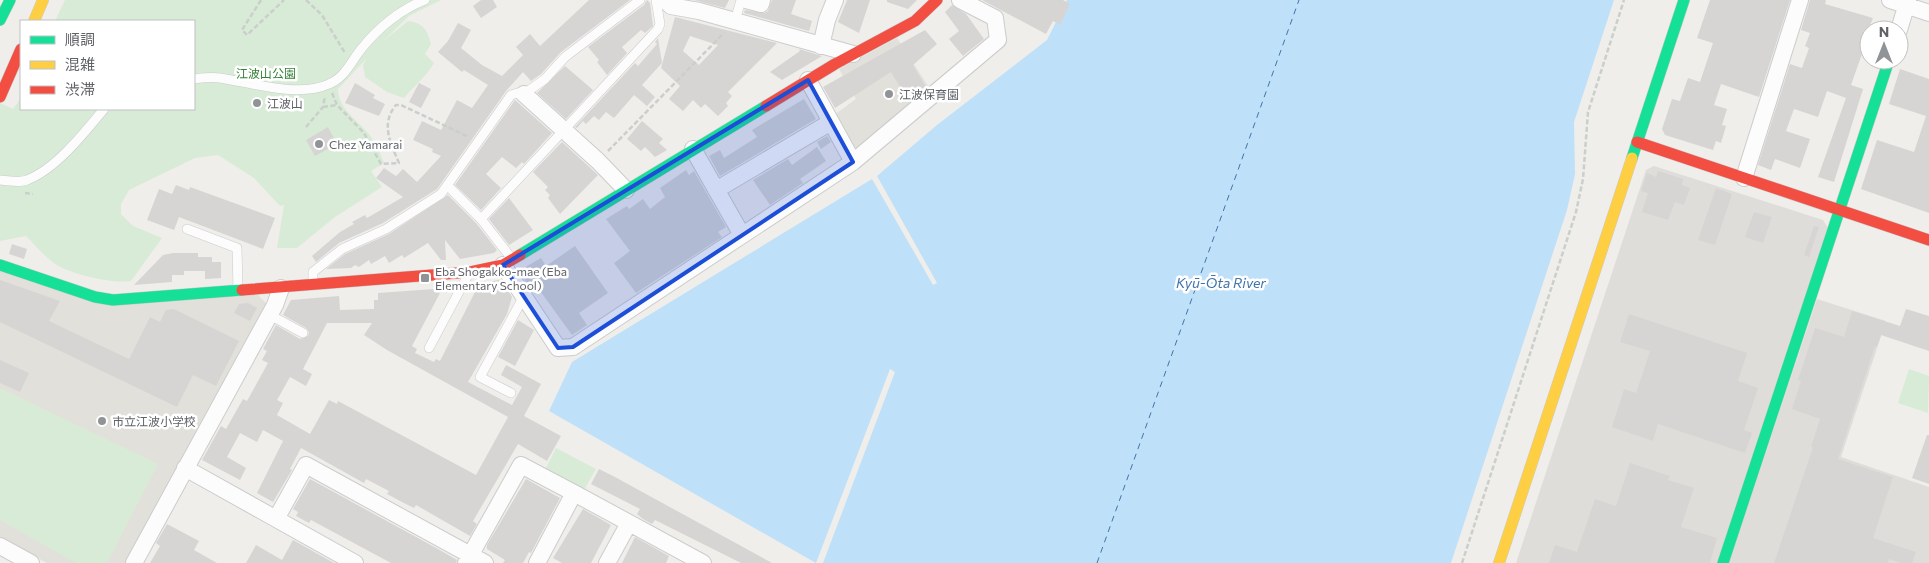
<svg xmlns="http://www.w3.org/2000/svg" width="1929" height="563" viewBox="0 0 1929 563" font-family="Commissioner,'Noto Sans JP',sans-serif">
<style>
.industrial{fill:#dfddda}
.education{fill:#e2e0da}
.green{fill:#d8ebd6}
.water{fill:#bfe0f9}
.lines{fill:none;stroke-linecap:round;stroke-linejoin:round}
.ferry{stroke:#4174aa;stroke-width:1;stroke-dasharray:6 5;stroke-linecap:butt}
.building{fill:#d6d5d3;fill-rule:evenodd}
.lane-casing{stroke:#cbcccc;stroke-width:10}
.street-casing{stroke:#cbcccc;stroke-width:18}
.fast-casing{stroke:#cacacb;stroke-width:12}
.slow-casing{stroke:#cacacb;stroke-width:12}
.jam-casing{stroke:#cacacb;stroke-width:12}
.path{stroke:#cacfcc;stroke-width:2.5;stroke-dasharray:5 2.5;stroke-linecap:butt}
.lane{stroke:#fdfcfc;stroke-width:9}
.street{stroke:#fdfcfc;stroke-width:16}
.fast{stroke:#16e098;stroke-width:11}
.slow{stroke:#ffcf43;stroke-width:11}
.jam{stroke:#f24e42;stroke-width:11}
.marked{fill:#1d4ed8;fill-opacity:0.2;stroke:#1d4ed8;stroke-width:4;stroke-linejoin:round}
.poi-dot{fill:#919496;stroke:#fff;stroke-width:2}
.labels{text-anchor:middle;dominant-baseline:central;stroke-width:5;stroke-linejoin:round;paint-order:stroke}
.park-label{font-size:12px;fill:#348238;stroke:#fff}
.poi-label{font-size:12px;fill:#5f6368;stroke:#fff;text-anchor:start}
.water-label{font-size:14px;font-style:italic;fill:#4174aa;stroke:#fff}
</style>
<rect width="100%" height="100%" fill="#efeeea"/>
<path class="industrial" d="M1654,166l169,54 5,8 -111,335h-201l130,-393z
M1817,299l69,22 -45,136 88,30v76h-200z"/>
<path class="education" d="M897,38l33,51 -68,59 -10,-1 -18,-32 22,-16 -17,-30z
M0,268l95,33 163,-6 10,10 -143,258h-78l-47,-25z"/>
<path class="green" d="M65,0h376l-32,16 -27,26 26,-21c15,2 19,8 23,23l-6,10 9,9c-7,13 -20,23 -30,35l-17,-6 -22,-15 -2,-12 4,-7 -29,31c0,19 19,31 31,45 7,9 11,19 15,29l-13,8 11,16 -47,30 -38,31h-20l7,-43 -4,1 -26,-28 -36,-23 -23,3 -66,32 -8,14v10l12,12 29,12 -31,43c-20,3 -60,-7 -76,-17 -11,-8 -20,-19 -29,-28l-26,5v-138l13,6 8,-11v11h173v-88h-139z
M1909,369l20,7 -1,37 -30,-10z
M0,388l158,76 -51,99h-31l-76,-43z
M556,448l40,21 -12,21 -39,-20z"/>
<path class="water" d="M1067,0h547l-40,122 1,52 -8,36 -116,353h-628l72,-191 -5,-3 -74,194 -267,-152 23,-49 300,-183 61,106 4,-2 -60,-107 60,-51 110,-85z"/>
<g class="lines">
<path class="ferry" d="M1097,563l202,-563"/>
</g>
<path class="building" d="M481,0h12l4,7 -16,11 -8,-12z
M589,0h41l-69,52 -20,22 -10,7 -8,-9 -17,19 -69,98 -54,34 -44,20 -23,19 -4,-6 28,-24 14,-8 -2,-2 13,-7 2,3 36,-21 -27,-19 8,-10 12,8 7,-7 14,13 24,-26 -9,-4 1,-3 -20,-9 9,-19 19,9 16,-30 15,8 16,-23 -24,-15 -2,2 -24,-20 10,-11 10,-18 13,7 -10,18 21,17 20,11 21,-21 -7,-8 14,-13 10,12z
M647,0l3,3 3,23 -8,7 -4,-3 -19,17 5,6 -20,22 -10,-13 2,-2 -11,-13 56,-42z
M694,0h35l-4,8z
M772,0h24l-5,14 21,7 -3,10 -65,-18 1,-3 19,3 4,-2z
M847,0h23l-11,33 -21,-11z
M887,0h30l-9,9 -21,-7z
M982,0h81l7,4 -10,21 -7,-4 -7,13z
M1710,0h80l-31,97 -38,-13 -7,21 13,4 -5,16 4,1 -5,17 -5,-2 -3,9 -48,-15 -3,-6 10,-30 8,2 8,-23 12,4 13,-39 -16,-5z
M1810,0h16l-1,4 48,14 -4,10v25l-6,-2 -12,34 12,4 -29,93 -16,-5 28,-79 -19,-7 -9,26 -24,-8 -8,22 24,8 -10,29 -25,-9 -4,11 -13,-5 32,-101 12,4 7,-20 -4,-2 5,-13 -9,-3z
M952,5l14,9 18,25 -21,17 -14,-17 10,-8 -14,-19z
M675,17l102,26 -49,49 4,4 -6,7 2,3 -10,10 -13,-12 -4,4 -8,-8 -10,11 -14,-12 11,-13 -19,-18zM690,36l28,9 -19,20 -16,-14z
M925,30l12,14 -24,21 13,22 -18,13 -17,-28 -56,36 -12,-21z
M658,38l4,25 -20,22 13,12 -8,9 -13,-11 -20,23 -8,-6 -7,8 -5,-4 -8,8 -3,-3 -6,7 -2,-1 60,-64 3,3 19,-22 -2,-2z
M799,49l23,7 -40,24 -12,-8 30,-21z
M565,66l28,24 -27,29 -29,-26z
M1900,69l29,10v134l-68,-24 16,-49 37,12 12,-36 -37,-12z
M355,83l20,12 -2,3 12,6 -6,12 -34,-13z
M419,83l12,6 -10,19 -12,-6z
M804,99l12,20 -96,57 -11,-20 11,-6 4,8 33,-21 -5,-7z
M515,100l37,33 -28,31 -2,-2 -6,6 -14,-11 -16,17 15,14 -20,22 -26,-25z
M642,121l21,18 -4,4 8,7 -12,7 -10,-10 -4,4 -14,-12z
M328,127l9,17 -22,12 -9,-16z
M827,136l4,6 -10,7 -4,-7z
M562,142l36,33 -38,39 -12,-16 2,-3 -5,-5 3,-3 -15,-15z
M817,147l9,14 -26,18 3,4 -33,22 -17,-25 35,-21 4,6z
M686,170l3,5 5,-4 32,56 -8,5 4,5 -86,56 -22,-30 16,-12 -24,-32 21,-13 2,3 14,-10 7,10 15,-12 -5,-9z
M1658,171l25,8 -1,6 8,3 -6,17 -9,-3 -7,18 -26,-8 6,-19 -7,-2 6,-18 9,4z
M176,185l13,5 1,-3 85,31 -12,31 -84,-32 -5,13 -27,-10 12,-31 13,5z
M1716,188l16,6 -17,51 -17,-5z
M448,195l28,28 21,27 -3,3 -34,6 -15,-19 1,20h-5l-13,-17 -24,15 -2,-3 -13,8 -4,-7 -14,8 -2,-4 -10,7 -4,-2 -4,3 -25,1 19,-15 44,-20z
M509,198l24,32 -24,15 -20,-26z
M1754,212l18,5 -9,26 -18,-6z
M1814,226l5,1 -10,30 -5,-2z
M12,244l15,5 -3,10 -15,-5z
M575,246l33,47 -29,20 8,12 -15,10 -34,-47 -5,4 -10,-15 5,-3 -1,-8 14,-8 5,8z
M173,253h25v4h14v5h9v16l-16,1v-8h-21v4h-12v7l-38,3 29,-30z
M0,280l60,21 -11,20 80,38 21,-42 10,5 6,-12 8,-1 65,32 -23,45 -23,-11 -16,32 -177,-85z
M498,280l5,2 9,15 -5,17 -39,68 44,23 10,-18 -21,-12 5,-10 35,19 -17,32 37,20 -14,25 -29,-17 -45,77 4,3 -7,12 -54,-31 -2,3 -12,-6 -15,-8 2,-3 -23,-12 -2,4 -63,-35 -11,21 2,1 -19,32 -16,-9 26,-52 -20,-11 -6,12 -17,-9 -13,24 19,11 -6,12 -38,-20 19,-34 5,3 17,-30 4,2 21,-38 -6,-3 5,-9 -4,-2 13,-24 24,14 8,-3 1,-4 -3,-4 -23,-13 8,-15 48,-4 1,14 34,-1v-9h4v-7l70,-5v4l-8,1 -28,53 5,3 -2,4 19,9 2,-3 4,2 36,-71 4,2 4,-9zM327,323h45l-8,12 23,15 121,67 -32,58 -138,-74 -1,3 -8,-4 -19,34 -33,-19 6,-12 -6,-3 13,-23 16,9 6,-12 -9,-5z
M248,303l9,5 -7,13 -16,-8 5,-9z
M1906,309l23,7v35l-48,-16 -4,12 -2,-1 -37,113 55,18 -20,61 43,14 -4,11h-11l-12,-4 -1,4h-114l39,-116h-2l9,-28 -28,-10 9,-28 -3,-1 17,-52 29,9 8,-26 48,15z
M1629,314l118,39 -9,28 20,7 -14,42 8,3 -7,20 -87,-29 -5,17 -41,-14 12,-38 12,4 14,-42 -30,-9z
M518,320l16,10 -19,36 -17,-9z
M0,360l29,13 -9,19 -20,-9z
M1927,435h2v49l-17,-6z
M1630,463l40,13 -2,4 26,8 -13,39 36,11 -7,25h-161l6,-18 22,7 18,-53 21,7z
M599,469l16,8 157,86h-31l-86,-43 -3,4 -9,-5 -6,-5 3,-5 -49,-25z
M310,479l128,70 19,11 -1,3h-65l-80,-43 -2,3 -13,-7 2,-4 -5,-3z
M526,479l34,19 -29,55 -2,-1 -6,11h-20l2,-3 -18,-11v-4z
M583,509l28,16 -20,38h-29l-9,-5z
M167,524l32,17 -5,9 23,13h-67l10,-17 -4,-3z
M635,537l34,19 -3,7h-44z
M293,540l41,23h-88l10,-18 26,15z"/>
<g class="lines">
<g class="lane-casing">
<path id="lane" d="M735,21l6,-21
M194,79c8,-1 18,-2 26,-1 33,5 78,20 109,6 17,-7 22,-23 33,-36 16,-20 39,-39 63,-48
M0,180c8,1 20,3 27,0 29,-11 58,-48 77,-71
M448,186l33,33 31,40
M481,219l177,-190 2,-5 -4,-24
M187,229l50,19 1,41
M313,283v-11l29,-23 44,-20 55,-35 70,-99 10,-3 3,2 21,-15 20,-22 75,-57
M270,315l33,18
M429,348l39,-73
M511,393l-31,-16 44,-81"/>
</g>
<g class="street-casing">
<path id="street" d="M665,0l6,6 28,5 154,43
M746,0l15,4 1,-4
M1890,0l39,13
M1899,30l9,-30
M821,46l6,-26 8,-20
M808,80l45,82
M524,94l74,67 28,29
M693,149l49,86
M1744,178l56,-178
M716,190l115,-68
M503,265l55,83 15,-1 280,-185 145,-122 -3,-22 -35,-18
M185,468l170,95
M574,493l129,70
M276,519l30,-54 179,98
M0,546l31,17
M134,563l141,-258 6,-17
M466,563l55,-98 53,28 -37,70
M607,563l22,-40"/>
</g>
<g class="fast-casing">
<path id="fast" d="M0,20l10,-20
M1632,158l52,-158
M520,255l246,-149
M0,265l95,32 18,3 129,-10
M1723,563l166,-503"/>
</g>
<g class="slow-casing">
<path id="slow" d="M34,21l9,-21
M1499,563l133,-405"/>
</g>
<g class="jam-casing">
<path id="jam" d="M0,97l21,-48
M766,106l69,-42 80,-43 22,-21
M1637,142l292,98
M242,290l228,-18 33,-7 17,-10"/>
</g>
<path class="path" d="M261,0l-19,30 5,5 37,-35
M306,0l16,15 23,38
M332,93l5,12 27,28 17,31 18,-1c-8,-19 -19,-39 -3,-58h5l68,32
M323,107l14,-2
M306,127l17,-20 2,-11
M608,151l116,-118
M25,193l8,1
M1462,563l114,-351 7,-33 5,-67 36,-112"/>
<use href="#lane" class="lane"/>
<use href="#street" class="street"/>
<use href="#fast" class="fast"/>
<use href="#slow" class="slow"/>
<use href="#jam" class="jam"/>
</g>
<path class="marked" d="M808,80l45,82 -280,185 -15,1 -55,-83z"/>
<g class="poi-dot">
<circle cx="889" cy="94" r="5"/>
<circle cx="257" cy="103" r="5"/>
<circle cx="319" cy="144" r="5"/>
<rect x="420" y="273" width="10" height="10" rx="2.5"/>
<circle cx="102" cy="421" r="5"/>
</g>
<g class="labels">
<g class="park-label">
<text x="266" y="73">江波山公園</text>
</g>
<g class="poi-label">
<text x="899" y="94">江波保育園</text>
<text x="267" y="103">江波山</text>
<text x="329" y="144">Chez Yamarai</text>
<text x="435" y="271">Eba Shogakko-mae (Eba<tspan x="435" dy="14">Elementary School)</tspan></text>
<text x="112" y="421">市立江波小学校</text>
</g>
<g class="water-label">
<text x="1221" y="282">Kyū-Ōta River</text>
</g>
</g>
<rect x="20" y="20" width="175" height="90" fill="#ffffff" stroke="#bfc1c3"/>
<rect x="30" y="36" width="25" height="8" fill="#16e098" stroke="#bfc1c3"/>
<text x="65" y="45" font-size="15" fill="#5f6368">順調</text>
<rect x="30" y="61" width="25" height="8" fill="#ffcf43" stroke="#bfc1c3"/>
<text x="65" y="70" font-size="15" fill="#5f6368">混雑</text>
<rect x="30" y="86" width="25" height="8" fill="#f24e42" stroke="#bfc1c3"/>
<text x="65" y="95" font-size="15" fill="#5f6368">渋滞</text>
<g transform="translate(1884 45)"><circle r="24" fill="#ffffff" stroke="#bfc1c3"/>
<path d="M0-4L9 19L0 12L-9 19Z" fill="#919496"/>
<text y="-8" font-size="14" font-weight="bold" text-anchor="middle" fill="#5f6368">N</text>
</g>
</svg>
